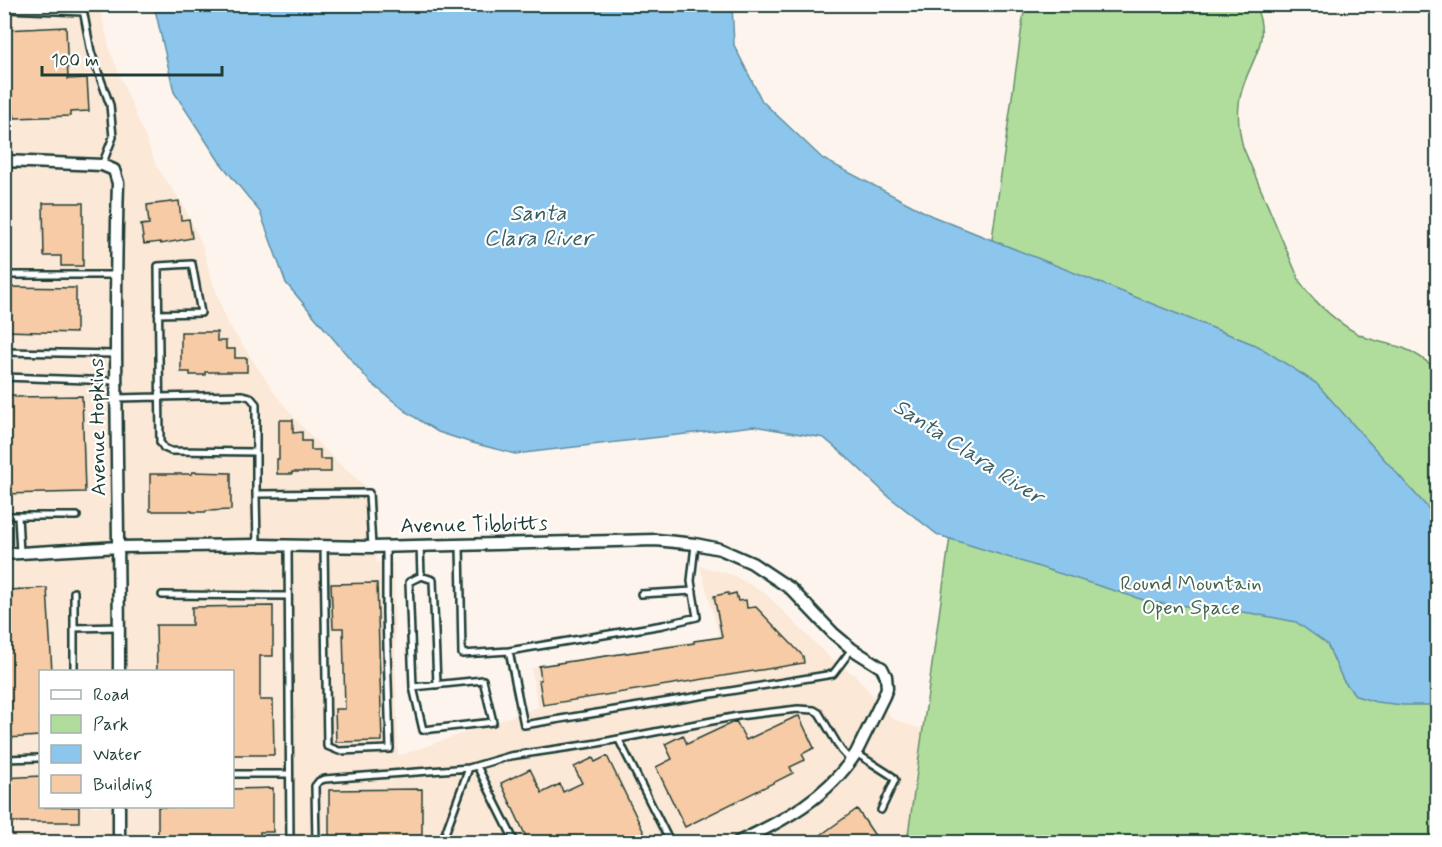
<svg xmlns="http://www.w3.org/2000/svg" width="1442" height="847" viewBox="0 0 1442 847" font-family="Mynerve,sans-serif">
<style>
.built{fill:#fbe8d7;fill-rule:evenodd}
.green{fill:#b0dd9c;stroke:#688d68;stroke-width:1.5}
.water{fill:#8dc6ec;stroke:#618fa2;stroke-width:1.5}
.building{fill:#f6cba5;stroke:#1f3d34;stroke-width:1.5}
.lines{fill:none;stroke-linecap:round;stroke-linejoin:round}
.service-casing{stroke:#1f3d34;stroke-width:10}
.minor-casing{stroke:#1f3d34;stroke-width:15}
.service{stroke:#fff;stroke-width:5}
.minor{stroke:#fff;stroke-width:10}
.labels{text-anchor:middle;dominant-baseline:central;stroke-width:4.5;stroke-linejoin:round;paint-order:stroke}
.street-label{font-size:21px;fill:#1f3d34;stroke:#fff}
.park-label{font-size:21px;fill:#43654e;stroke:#fff}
.water-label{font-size:22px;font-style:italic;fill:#3a5f62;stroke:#fff}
</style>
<rect width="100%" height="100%" fill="#fdf5ed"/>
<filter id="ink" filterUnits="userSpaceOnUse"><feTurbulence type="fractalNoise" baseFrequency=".0167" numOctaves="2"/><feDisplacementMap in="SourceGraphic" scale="12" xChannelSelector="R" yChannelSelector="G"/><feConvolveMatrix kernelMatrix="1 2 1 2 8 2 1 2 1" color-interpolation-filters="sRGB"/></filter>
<g filter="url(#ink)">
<path class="built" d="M5,5h94l11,46 29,71 18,45 27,39 18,38 8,30 16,46 50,75 29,35 39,38 32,27v67l17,1 5,193 140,-49 -7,-39 188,-32 -19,-70 33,9 33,19 64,64 26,18 37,43 34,12 -13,45 -3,41 -4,25h-902zM40,672h192v134h-192z"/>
<path class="green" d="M1025,5h230c17,37 -4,53 -13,85 -6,19 -4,38 1,57l57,135c15,21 42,46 67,56 11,4 24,6 36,10 13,5 24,13 34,22v472h-530z"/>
<path class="water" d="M154,5h578l2,40 28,56 61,58 109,57 326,130 58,37 121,135v187h-34l-27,-3 -20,-6 -13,-16 -16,-36 -31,-22 -46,-9 -100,-11 -212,-67 -50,-39 -38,-36 -26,-22 -70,-12 -239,28 -46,-12 -31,-10 -30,-19 -38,-31 -84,-99 -26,-71 -41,-51 -45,-69z"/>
<path class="building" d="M66,27l2,52 19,-1 2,33 -19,1v4l-55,2 -1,-4h-10v-84z
M179,201l2,19 8,-1 3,19 -31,6 -1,-2 -16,2 -3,-19 8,-1 -2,-19z
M43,203h40v63h-22v-10h-17z
M4,287l72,1v45l-72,-2z
M181,332h36v9h9v8h9v9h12v14h-42v3h-15v-3h-9z
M4,395h11v2l67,-1 3,96 -81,2z
M279,420h14v13l9,-1v9h9v9h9v9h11v13h-39v2h-15v-15h2z
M192,472l39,1v37l-25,1v1h-14v-1h-42v-37h42z
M377,583l5,158 -46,1 -1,-33h10l-2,-81h-10l-2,-44z
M47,588l5,84h-12v64l-33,2 -1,-23h-2v-123h4v-2z
M728,593v2l8,-2 2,8 8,-1 1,8 9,-1 47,49 1,7 -261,42 -4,-25h2l-2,-14 155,-23v-2l28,-4 -8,-41z
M273,606v50h-13v44h13l1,55h-42v-83h-75l-1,-47h36v-18z
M799,716l15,32 -12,6 3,6 -15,7 3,6 -108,54 -29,-60 16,-8 -7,-15 18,-9 4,9 49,-23 10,19 47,-22z
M607,756l42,87h-120l-28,-60 29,-14 12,24 18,-9 3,8 19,-9 -8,-16 19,-9 2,4z
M40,776v31h39v15h-75v-44z
M273,788v44h-13v11h-102v-36h74v-18z
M422,789v54h-93v-53z
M857,809l23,34h-70l19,-14z"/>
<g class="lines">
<g class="service-casing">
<path id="service" d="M82,4l9,48 19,53 3,32 -11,28
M4,9l79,3
M4,275h111
M158,314l43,-1 -9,-49 -34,2 2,176 4,6 7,3 85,1
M4,352l112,2
M4,377l112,4
M117,398l125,-3 8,2 6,7v90
M4,516h14
M257,545l-1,-51 113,-1 3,54
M460,545l2,109 47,-3
M695,545l-4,36 6,36 -34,8 -154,26 15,74 309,-51 19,-25
M288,546l2,296
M324,546l3,200 12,5 51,-2 -4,-136v-66
M420,546l1,30
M20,553l-2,-37h59
M74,592v36
M641,594l52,-3
M162,595l126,1
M74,672v-44l45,-1
M413,687l70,-7 10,42 -70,8 -10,-43 -4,-105 12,-6 12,4 4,105
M619,740l51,102
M856,753l36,23 3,4 -14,30
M4,759l36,-1
M477,766l38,76
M232,774h57
M316,842l-1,-56 4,-5 6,-2 144,-11 41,-12 88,-13 140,-27 60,-7 16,1 5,3 22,37 9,10
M442,842l27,-74"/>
</g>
<g class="minor-casing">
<path id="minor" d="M4,161l98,4 12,5 4,13c-5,163 1,326 1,489
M4,554l115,-7 138,-2 115,2 284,-7 39,4 25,5 32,14 39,26 42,44 19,16 30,19 4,8 1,12 -3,8 -28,57c-28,44 -73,68 -118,89
M119,806v36"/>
</g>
<use href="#service" class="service"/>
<use href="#minor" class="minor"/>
</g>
</g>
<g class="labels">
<g class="street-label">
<text transform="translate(98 427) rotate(-91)">Avenue Hopkins</text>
<text transform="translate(474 525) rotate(-1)">Avenue Tibbitts</text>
</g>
<g class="park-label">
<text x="1191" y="584">Round Mountain<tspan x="1191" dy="24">Open Space</tspan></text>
</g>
<g class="water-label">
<text x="538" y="214">Santa<tspan x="538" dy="25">Clara River</tspan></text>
<text transform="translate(968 452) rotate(33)">Santa Clara River</text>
</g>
</g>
<rect width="1442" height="847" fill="none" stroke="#fff" stroke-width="24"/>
<rect x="12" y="12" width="1418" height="823" fill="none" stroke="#1f3d34" stroke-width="2" filter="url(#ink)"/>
<rect x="39" y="670" width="195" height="138" fill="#ffffff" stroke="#a5b1ae" stroke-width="1.5"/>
<rect x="51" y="690" width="30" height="9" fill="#ffffff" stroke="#a5b1ae" stroke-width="1.5"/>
<text x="93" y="700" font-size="18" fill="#1f3d34">Road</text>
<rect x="51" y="715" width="30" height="18" fill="#b0dd9c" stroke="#a5b1ae" stroke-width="1.5"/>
<text x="93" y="730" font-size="18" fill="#1f3d34">Park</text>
<rect x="51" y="745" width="30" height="18" fill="#8dc6ec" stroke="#a5b1ae" stroke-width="1.5"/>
<text x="93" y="760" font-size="18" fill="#1f3d34">Water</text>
<rect x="51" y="775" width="30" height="18" fill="#f6cba5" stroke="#a5b1ae" stroke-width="1.5"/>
<text x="93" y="790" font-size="18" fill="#1f3d34">Building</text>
<path d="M42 66v9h180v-9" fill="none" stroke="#1f3d34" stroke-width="3"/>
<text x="51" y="66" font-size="18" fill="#1f3d34" stroke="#ffffff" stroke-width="4.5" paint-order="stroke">100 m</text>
</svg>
